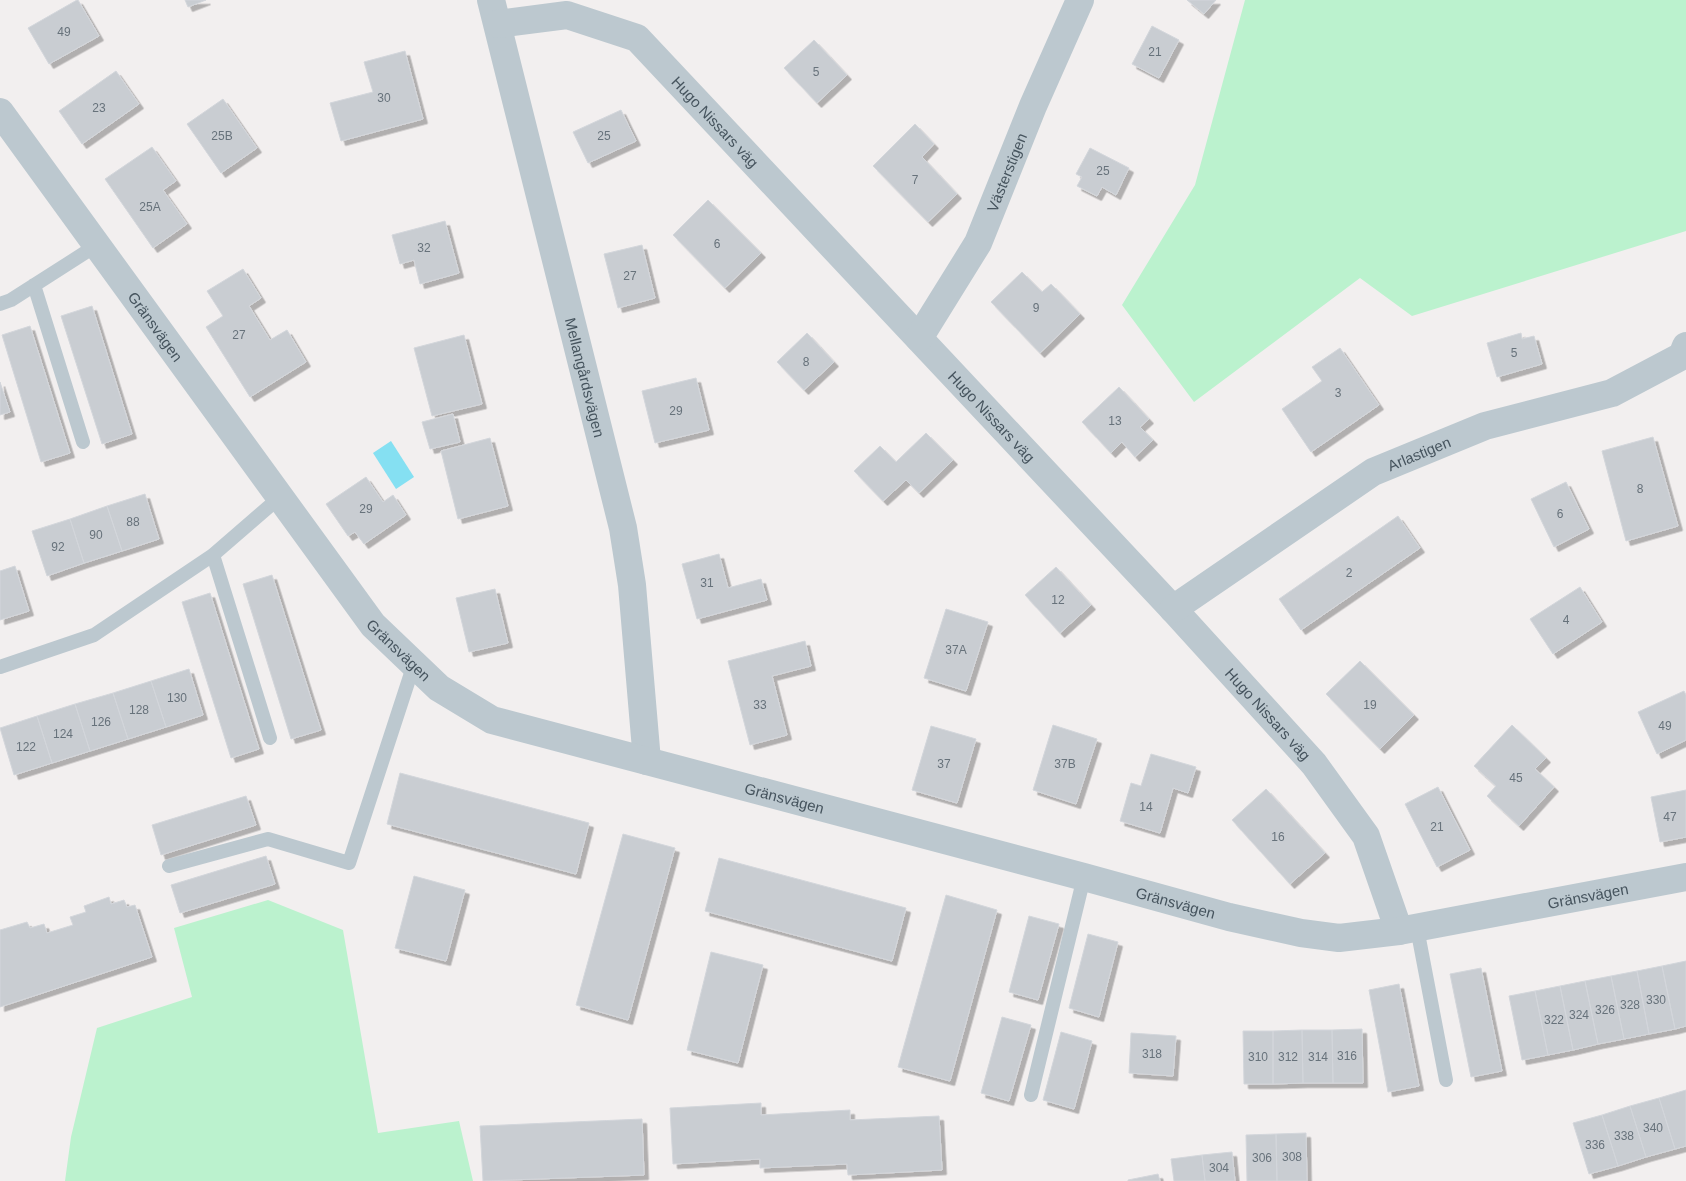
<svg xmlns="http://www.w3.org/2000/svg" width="1686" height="1181" viewBox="0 0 1686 1181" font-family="Arial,sans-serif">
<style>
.green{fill:#bbf2ce}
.water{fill:#85e0f2}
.building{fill:#c9cdd2;stroke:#d3d6db;filter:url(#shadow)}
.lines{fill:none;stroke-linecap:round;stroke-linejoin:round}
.lane{stroke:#bcc8cf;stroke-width:14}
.street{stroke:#bcc8cf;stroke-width:28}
.labels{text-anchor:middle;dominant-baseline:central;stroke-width:4.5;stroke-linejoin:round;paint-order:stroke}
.number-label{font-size:12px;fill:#67727b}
.street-label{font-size:15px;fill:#46545e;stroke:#fff}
</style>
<defs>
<filter id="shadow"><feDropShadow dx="4.5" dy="4.5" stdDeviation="0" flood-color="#0004"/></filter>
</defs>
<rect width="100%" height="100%" fill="#f2efef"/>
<path class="green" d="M1245,0h441v231l-274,85 -52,-38 -166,124 -72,-97 73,-120z
M268,900l75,30 35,203 81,-12 14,60h-408l6,-44 26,-109 95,-31 -18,-69z"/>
<path class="water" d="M391,441l23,36 -18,12 -23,-36z"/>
<path class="building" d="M77,0h1l21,36 -50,28 -21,-36z
M185,0h21l-18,7z
M1187,0h29l-12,14z
M1152,26l27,14 -20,38 -27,-14z
M814,40l33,35 -30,28 -33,-35z
M405,51l18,68 -82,22 -11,-38 43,-11 -9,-30z
M116,71l23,33 -57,40 -23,-33z
M223,99l34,49 -36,25 -34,-49z
M621,110l15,31 -48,22 -15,-31z
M915,124l19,20 -12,13 35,37 -29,28 -55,-56z
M152,147l24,34 -13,9 24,34 -34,24 -48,-69z
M1090,148l39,20 -13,27 -14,-8 -5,9 -20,-10 5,-9 -6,-3z
M708,200l53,53 -36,35 -52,-53z
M445,221l14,52 -39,11 -6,-24 -14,4 -8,-29z
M642,245l13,53 -37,10 -14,-54z
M243,269l18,29 -12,8 21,34 17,-10 19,32 -56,35 -44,-70 17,-11 -16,-25z
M1022,272l20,20 9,-8 29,30 -40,39 -49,-51z
M92,306l40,128 -30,10 -41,-128z
M30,326l40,127 -29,9 -39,-127z
M807,333l27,29 -30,28 -27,-28z
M1521,333l1,6 12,-3 8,28 -45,13 -10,-34z
M464,335l18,69 -50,12 -18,-68z
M1340,348l39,57 -68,47 -29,-43 40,-28 -10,-14z
M696,378l13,52 -54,13 -13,-52z
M0,382l10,30 -10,3z
M1119,387l30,32 -9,8 13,13 -18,17 -13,-15 -11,11 -29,-31z
M453,414l7,28 -30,7 -8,-27z
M926,433l27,27 -34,33 -13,-13 -23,21 -29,-30 26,-25 16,16z
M1653,437l25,89 -52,15 -24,-90z
M490,438l18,68 -50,13 -17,-68z
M366,477l17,25 10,-7 13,20 -42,29 -9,-12 -7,4 -22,-32z
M1566,482l23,47 -35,18 -23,-48z
M145,494l14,45 -37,12 -15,-45z
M107,506l15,45 -38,12 -14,-44z
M1398,516l22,32 -119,82 -22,-31z
M70,519l14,44 -37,13 -15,-45z
M719,554l9,34 33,-9 6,21 -70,19 -15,-55z
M15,566l14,45 -29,9v-49z
M1056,567l35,38 -31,28 -35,-38z
M272,575l49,155 -30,9 -48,-155z
M1580,587l22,35 -49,32 -23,-35z
M495,589l13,54 -39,9 -13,-54z
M210,593l49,156 -28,9 -49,-156z
M946,609l42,13 -22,69 -42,-13z
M805,641l6,25 -39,10 15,59 -37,10 -22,-84z
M1360,661l54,54 -34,34 -54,-55z
M189,669l14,46 -37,12 -15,-46z
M151,681l15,46 -38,12 -15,-46z
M1684,691l2,4v45l-29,14 -19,-42z
M113,693l15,46 -38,12 -15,-47z
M75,704l15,47 -38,12 -15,-47z
M37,716l15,47 -38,12 -14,-47z
M1053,725l44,14 -21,65 -43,-14z
M1512,725l34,33 -11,11 19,18 -35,39 -32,-30 9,-10 -22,-20z
M931,726l45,13 -19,64 -45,-13z
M1151,754l45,13 -8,26 -15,-5 -13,45 -40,-12 11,-38 10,3z
M400,773l189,50 -13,51 -189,-50z
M1438,787l32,63 -33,17 -32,-63z
M1266,789l59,64 -35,31 -58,-64z
M1686,790v47l-26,5 -9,-45z
M246,796l10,29 -95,30 -9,-30z
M623,834l52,14 -47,172 -52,-15z
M266,856l9,28 -95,29 -9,-28z
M719,858l187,50 -14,53 -187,-50z
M414,876l51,14 -19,71 -51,-13z
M946,895l51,15 -47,171 -52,-14z
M109,897l2,7 13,-4 3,7 8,-2 17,52 -152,50v-77l27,-8 3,6 14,-4 3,9 26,-8 -3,-8 16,-5 -2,-6z
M1029,916l30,8 -21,76 -29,-8z
M1088,934l30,8 -19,75 -30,-9z
M711,952l52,13 -25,98 -51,-13z
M1686,961v65l-11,3 -13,-63z
M1662,966l13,63 -26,5 -12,-63z
M1481,968l21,103 -31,6 -21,-103z
M1637,971l12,63 -25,5 -13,-63z
M1611,976l13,63 -26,5 -13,-63z
M1585,981l13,63 -25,6 -13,-64z
M1399,984l20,102 -31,6 -19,-102z
M1560,986l13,64 -25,5 -13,-64z
M1535,991l13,64 -26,5 -13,-64z
M1002,1017l29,8 -22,76 -28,-8z
M1362,1029l1,54h-30l-1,-53z
M1302,1030l1,53 -30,1v-53z
M1302,1030h30l1,53h-30z
M1243,1031h30v53h-29z
M1061,1032l31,9 -18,68 -31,-9z
M1131,1033l45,3 -3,40 -44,-3z
M1686,1090v56l-11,3 -16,-51z
M1659,1098l16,51 -29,8 -16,-51z
M761,1103v12l89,-5v10l89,-4 3,54 -94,5 -1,-11 -87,4v-9l-87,5 -3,-56z
M1630,1106l16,51 -28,9 -16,-51z
M1602,1115l16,51 -29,8 -16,-51z
M642,1119l2,56 -161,6 -3,-55z
M1306,1133l1,48h-30l-1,-47z
M1276,1134l1,47h-30l-1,-46z
M1232,1152l3,29h-30l-3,-26z
M1202,1155l3,26h-31l-3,-22z
M1158,1174l2,7h-32v-1z"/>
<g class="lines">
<path class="lane" d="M34,285l49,157
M0,304l11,-4 86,-55
M213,555l57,183
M0,667l94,-32 119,-80 67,-58
M169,866l99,-27 81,24 65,-199
M1417,928l29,152
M1031,1095l53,-218"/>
<g class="street">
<path id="s1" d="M491,0l132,528 9,57 15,176"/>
<path id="s2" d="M498,24l69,-9 70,23 536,571 141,155 52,72 33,95"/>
<path id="s3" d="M0,112l373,513 66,63 53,32 592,157 145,40 72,16 38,5 60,-7 287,-54"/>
<path id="s4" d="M919,338l59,-95 55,-137 47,-106"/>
<path id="s5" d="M1173,609l200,-137 112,-46 127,-33 70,-37 4,-10"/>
</g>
</g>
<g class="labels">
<g class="number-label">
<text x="64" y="32">49</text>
<text x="1155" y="52">21</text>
<text x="816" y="72">5</text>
<text x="384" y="98">30</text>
<text x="99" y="108">23</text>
<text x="222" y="136">25B</text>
<text x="604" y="136">25</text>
<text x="1103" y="171">25</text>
<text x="915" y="180">7</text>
<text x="150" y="207">25A</text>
<text x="717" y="244">6</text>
<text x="424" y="248">32</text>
<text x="630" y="276">27</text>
<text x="1036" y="308">9</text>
<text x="239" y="335">27</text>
<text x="1514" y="353">5</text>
<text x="806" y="362">8</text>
<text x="1338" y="393">3</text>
<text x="676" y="411">29</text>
<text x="1115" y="421">13</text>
<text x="1640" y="489">8</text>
<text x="366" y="509">29</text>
<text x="1560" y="514">6</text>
<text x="133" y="522">88</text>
<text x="96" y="535">90</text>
<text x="58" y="547">92</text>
<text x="1349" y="573">2</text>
<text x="707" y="583">31</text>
<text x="1058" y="600">12</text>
<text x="1566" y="620">4</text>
<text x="956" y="650">37A</text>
<text x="177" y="698">130</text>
<text x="760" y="705">33</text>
<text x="1370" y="705">19</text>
<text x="139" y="710">128</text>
<text x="101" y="722">126</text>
<text x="1665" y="726">49</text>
<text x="63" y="734">124</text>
<text x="26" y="747">122</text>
<text x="944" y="764">37</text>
<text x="1065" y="764">37B</text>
<text x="1516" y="778">45</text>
<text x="1146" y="807">14</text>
<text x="1670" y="817">47</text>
<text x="1437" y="827">21</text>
<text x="1278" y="837">16</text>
<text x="1656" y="1000">330</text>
<text x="1630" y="1005">328</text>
<text x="1605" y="1010">326</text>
<text x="1579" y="1015">324</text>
<text x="1554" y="1020">322</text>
<text x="1152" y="1054">318</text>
<text x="1347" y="1056">316</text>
<text x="1258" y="1057">310</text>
<text x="1288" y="1057">312</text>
<text x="1318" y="1057">314</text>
<text x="1653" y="1128">340</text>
<text x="1624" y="1136">338</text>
<text x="1595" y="1145">336</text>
<text x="1292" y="1157">308</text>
<text x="1262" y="1158">306</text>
<text x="1219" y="1168">304</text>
</g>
<g class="street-label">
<text stroke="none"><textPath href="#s2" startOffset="258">Hugo Nissars väg</textPath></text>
<text stroke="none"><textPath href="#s4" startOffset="188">Västerstigen</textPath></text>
<text stroke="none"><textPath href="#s3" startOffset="265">Gränsvägen</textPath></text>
<text stroke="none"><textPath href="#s1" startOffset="389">Mellangårdsvägen</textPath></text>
<text stroke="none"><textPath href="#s2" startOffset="662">Hugo Nissars väg</textPath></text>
<text stroke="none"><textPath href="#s5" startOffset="292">Arlastigen</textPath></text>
<text stroke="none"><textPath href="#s3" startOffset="670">Gränsvägen</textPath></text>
<text stroke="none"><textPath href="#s2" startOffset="1068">Hugo Nissars väg</textPath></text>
<text stroke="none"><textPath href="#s3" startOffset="1090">Gränsvägen</textPath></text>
<text stroke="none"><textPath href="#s3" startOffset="1915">Gränsvägen</textPath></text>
<text stroke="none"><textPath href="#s3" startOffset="1495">Gränsvägen</textPath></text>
</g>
</g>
</svg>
